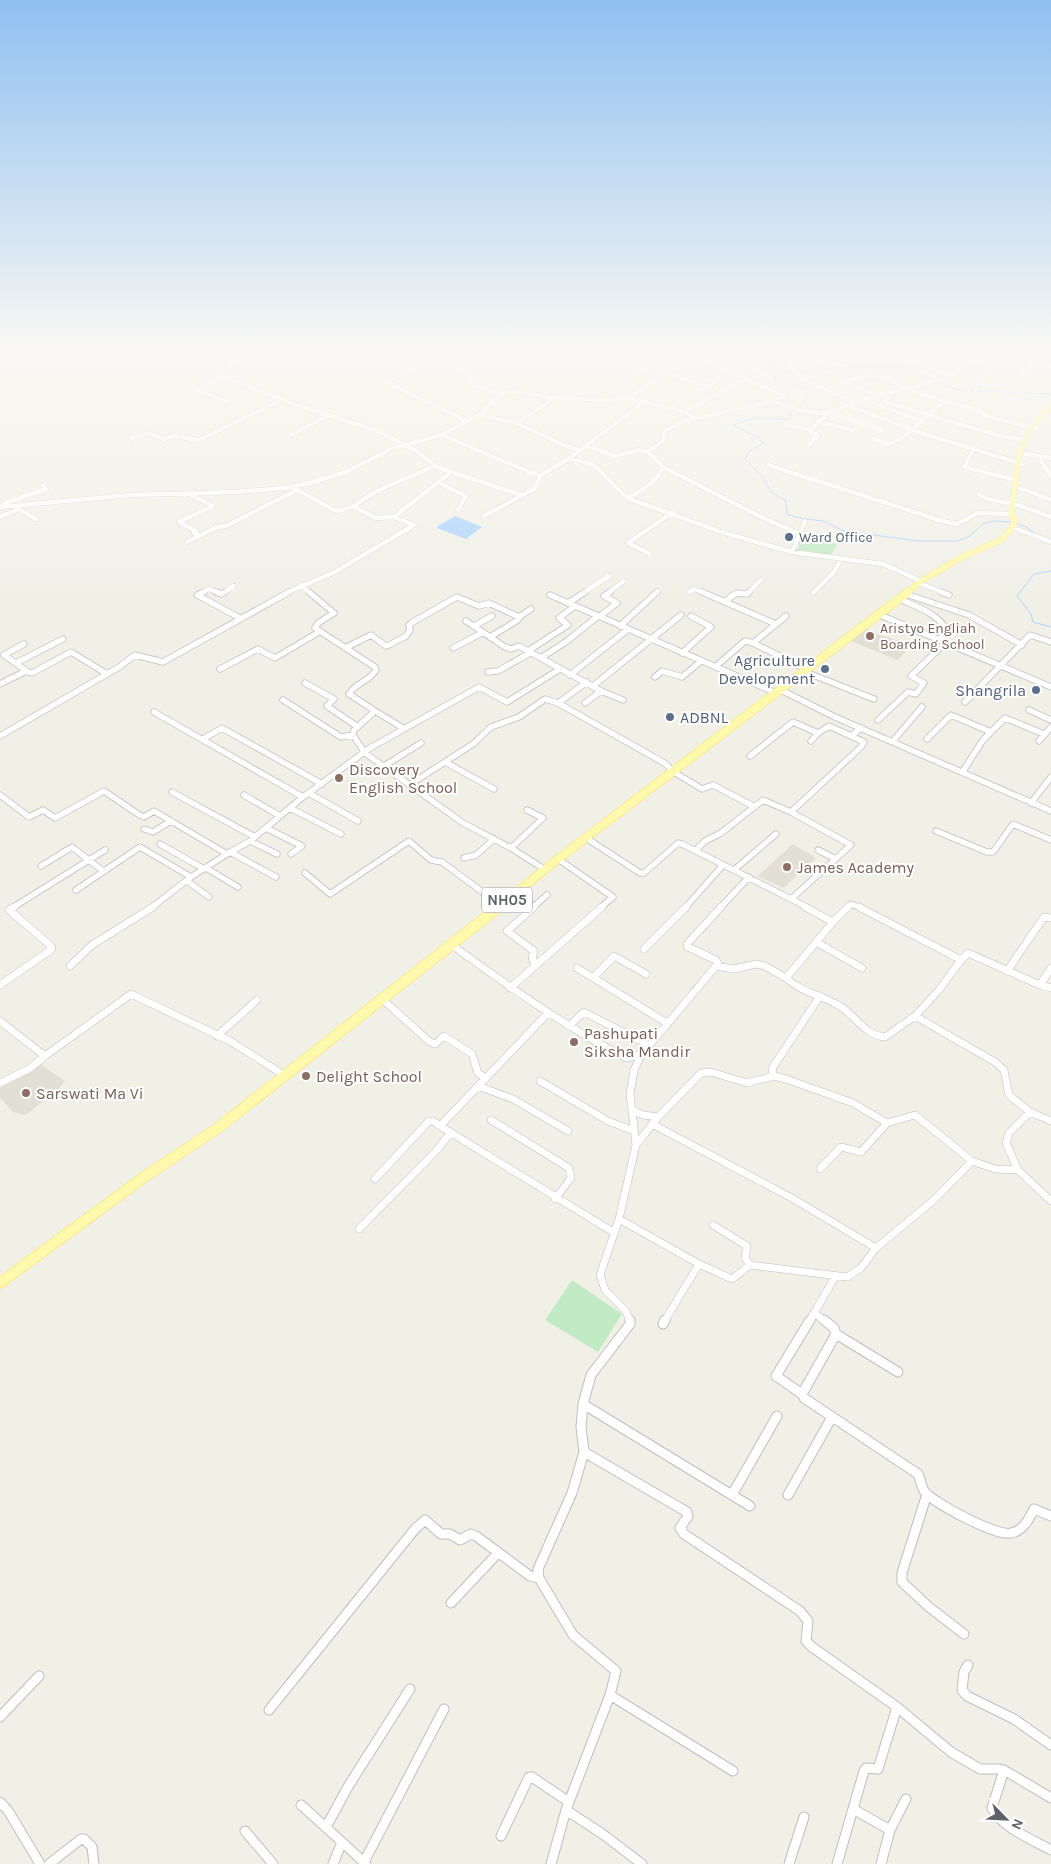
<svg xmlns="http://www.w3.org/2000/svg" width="1051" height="1864" viewBox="0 0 1051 1864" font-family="Karla,sans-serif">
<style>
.education{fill:#e2dfd5}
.green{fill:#c2eac5}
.water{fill:#a9d2ff}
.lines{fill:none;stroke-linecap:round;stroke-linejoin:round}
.stream{stroke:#a9d2ff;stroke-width:1}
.minor-far3-casing{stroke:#bbbec3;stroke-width:5}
.minor-far2-casing{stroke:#bbbec3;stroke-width:7}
.minor-far1-casing{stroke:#bbbec3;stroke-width:8}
.minor-casing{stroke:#bbbec3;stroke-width:11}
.major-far2-casing{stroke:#fddd54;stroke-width:6}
.major-far1-casing{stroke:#fddd54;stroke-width:9}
.major-casing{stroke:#fddd54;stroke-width:11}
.minor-far3{stroke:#fff;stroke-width:4.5}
.minor-far2{stroke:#fff;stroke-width:5.5}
.minor-far1{stroke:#fff;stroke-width:7}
.minor{stroke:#fff;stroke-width:9}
.major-far2{stroke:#fff9ae;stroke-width:5.5}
.major-far1{stroke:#fff9ae;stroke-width:8}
.major{stroke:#fff9ae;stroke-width:10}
.service-dot{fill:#5c6f8a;stroke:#fff;stroke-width:2}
.education-dot{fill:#8d6e63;stroke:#fff;stroke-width:2}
.labels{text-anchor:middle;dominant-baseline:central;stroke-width:4;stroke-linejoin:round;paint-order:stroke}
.far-service-label{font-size:14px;fill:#4e5e75;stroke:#fff;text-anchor:start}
.far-education-label{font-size:14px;fill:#785e54;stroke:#fff;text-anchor:start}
.shield{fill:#fff;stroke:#8e9195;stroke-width:1}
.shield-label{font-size:15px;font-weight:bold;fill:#5e6268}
.service-label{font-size:16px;fill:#4e5e75;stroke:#fff;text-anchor:end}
.education-label{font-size:16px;fill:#785e54;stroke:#fff;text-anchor:start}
</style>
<rect width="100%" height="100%" fill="#f1f0e7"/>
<path class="education" d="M867,629l6,3 39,14 -15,14 -46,-19z
M793,844l23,14 -33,30 -25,-12z
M40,1064l25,17 -7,8 -32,26 -13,-3 -13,-14v-12z"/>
<path class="green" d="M800,536l37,8 -6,11 -33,-5z
M572,1280l50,34 -24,38 -53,-32z"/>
<path class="water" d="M455,516l27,11 -16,12 -29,-11 1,-2z"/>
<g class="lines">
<path class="stream" d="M745,352l28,12 3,19 31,5 1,11 -11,9
M774,365l11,8 10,-1
M799,372l31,-4 70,-1 32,14
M936,382l26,9h11
M977,391l74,3
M793,410l-3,3 1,5 -2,1 -36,-1 -20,7 24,12 6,6 -14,9 -4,7 18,18 8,15 15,9 1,13 12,4 24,3 21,10 75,10h39l12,-5 14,-13 11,-2 17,1
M1016,523l11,4 7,6
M1051,571l-17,3 -17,22 14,18 2,8 18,5"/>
<g class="minor-far3-casing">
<path id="minor-far3" d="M201,352l36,11
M254,352l-37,22 82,32 77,24 40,21 23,17 82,27
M416,352l53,21 4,12 29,9 11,-3 35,6 58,3 18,-2 52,11 21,9 77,-17 11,-5 -79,-34
M615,352l55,19
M717,352l20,10 -16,7
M852,352l-2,3 2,1 66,6 29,13
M907,352l33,9 10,-6 23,6
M794,353l-1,2 33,8 21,2 5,-9 -21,-4
M793,355l-3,11 8,6 -1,4 58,27
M436,359l-50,23 81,39
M584,360l16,-8
M737,362l31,13 3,5
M1030,362l7,-10
M922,370l16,9
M1015,370l9,-9
M668,373l38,14
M1022,374l12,-11
M631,376l22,-11
M221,377l-25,12 33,13
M975,390l17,-26
M698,391l18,-9 -8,-3
M882,394l7,4 -10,7 44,16
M878,395l-38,-14 30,-5 19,2 19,12 37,11
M630,397l26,-18 29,-15h13l36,-12
M774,401l24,9 22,3 9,-1 49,-17 47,-10 27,-11 23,-14 17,4 7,-7 52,10
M885,402l115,34 25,4
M849,406l72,27 102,31
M684,412l60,-33
M478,415l39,8 44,21 19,6
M818,421l35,10
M517,423l37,-25
M785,425l26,5
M291,435l38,-20
M442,435l36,-20 24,-21
M132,438l16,-5 15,6 10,-3 26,4 84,-41
M873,439l15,5 14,-6 43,-37 36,10 1,3 5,2 49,13
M809,445l9,-10 -7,-2v-3l18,-18 53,18
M586,446l57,-43
M974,449l-10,18 52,13
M1025,454l26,4
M570,458l16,-12 30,10 23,-6 9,2
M1039,458l12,18
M768,465l174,56 15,3 21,-11 33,1
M663,467l102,52 35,15
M439,483l27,13 -8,14
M294,488l40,22 5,1 14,-5 23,12 18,-1
M1020,488l31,12
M189,494l24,12 -34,16 17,9 -2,2 5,3
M979,495l9,4 30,6 33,12
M627,498c13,-6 31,-17 36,-31l-15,-15 15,-11 1,-9 18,-10 15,-4
M3,506l2,-3 41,-14 -3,-4
M14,506l22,13
M353,506l26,-16 56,-24
M0,507l131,-12 105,-3 49,-4 25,-5 36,-11 47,-24 49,-13 92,39 7,1 29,-17 24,7 33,33 94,34 71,20 91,12 38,17
M484,516l50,-27 7,-14
M0,517l19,-8
M1012,527l39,15
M187,542l30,-15 9,-1 71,-36
M792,552l13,-31
M650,554l-22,-11 45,-31
M919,583l25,10
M301,585l9,8
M689,592l5,-3 11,4
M201,593l8,-4 10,4
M223,593l11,-7
M286,593l49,-21 79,-47 -20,-8 56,-44
M583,593l26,-17
M608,593l16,-12
M656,593l2,-2
M748,593l13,-13
M813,593l21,-21 7,-13"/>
</g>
<g class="minor-far2-casing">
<path id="minor-far2" d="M204,592l-7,3 43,23
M216,592l5,2 4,-2
M309,592l25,21 -16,10 -3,5 60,39 1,3c-6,11 -21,13 -27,24l26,17 -21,19 -1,5 12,18 98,70 48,25 33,21
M702,592l74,32
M941,592l8,3
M906,594l63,21 53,30
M550,595l226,98
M900,599c17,8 37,14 47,31l-7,9
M726,601l10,-8 11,1 2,-2
M568,603l17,-11
M880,615l171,72
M600,616l17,-13 -13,-7 6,-4
M786,616l-33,27 53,26
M519,617l12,-8
M466,621l39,26 6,2 8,-3 82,45 -16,12
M474,626l18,-10
M620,626l37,-34
M24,644l-20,11 24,17 4,1 39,-21 36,22
M345,648l26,-13 15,11 3,-1 17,-9 4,-6 -1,-5 2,-2 46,-26 22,9 10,-3 30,14 -1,3 -28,17
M453,648l29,-15
M528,651l40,-26 -9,-7 16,-12
M682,653l29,-26 -20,-11
M541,658l26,-17 31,-25
M16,663l47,-24
M715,667l30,-26 8,2
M220,669l38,-20 17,9 44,-26
M803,671l71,28
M488,672l10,-1 32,-18
M570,675l57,-45
M655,677l7,-6 20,6 19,-16
M587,682l-29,21 108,61 6,7 30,18 11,-4 42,22
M305,683l29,16 -7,7 31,21
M0,684l26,-13
M593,686l88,-71
M781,690l54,27 216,94
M601,691l22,9
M283,700l58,37 12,-2
M965,702l65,-67 21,7
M1029,710l22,10
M375,711l28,17
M154,712l149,85
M878,720l30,-28 8,2 8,-11 -13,-7 35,-34
M0,736l119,-69 16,-12 28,7 126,-70
M203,739l19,-11 100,56
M927,739l24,-24 40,17
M811,741l7,-8 11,-7 22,10
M893,741l29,-34
M1039,741l12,-14
M750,756l43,-34 25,11
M445,762l49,27
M384,766l37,-23
M963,771l20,-31 22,-22 39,16
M409,785l64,-41 18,-17 28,-10 26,-18 13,4
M172,792l83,45
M309,793l49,28
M0,795l29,22 14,-7 12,8 49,-27 37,25 3,1 10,-6 73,43 23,-13 53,-44 67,-49 109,-61 28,15 53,-33
M244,795l36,21
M1031,803l20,-26
M290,808l51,26
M266,828l36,18 -11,8
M144,829l9,3 18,-11
M936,831l51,21h6l20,-28 38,16
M586,838l54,35h4l34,-30 4,1 109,55
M250,841l27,13
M160,844l44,25
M511,848l32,-30 -16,-8
M696,850l9,-9 16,-8 42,-33 28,12
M818,850l16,8
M230,852l46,25
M464,858l12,-3 18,-16
M558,859l55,38 -13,11
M41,866l31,-19 31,24
M206,868l32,19
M734,870l42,-36
M305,873l25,21 79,-53 22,19 11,2 58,43
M187,881l22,16
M76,890l64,-43 51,30
M12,908l93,-58
M151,908l40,-31 36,-23
M532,908l15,-13
M685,908l38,-43
M720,908l29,-31
M808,908l-17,-9 60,-54 -60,-33 70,-65 3,-5 -13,-6 10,-8
M847,908l4,-4 10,4"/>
</g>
<g class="minor-far1-casing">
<path id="minor-far1" d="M534,907l-27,24 27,20 -2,6 3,8
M805,907l28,15
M833,922l-47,56c16,15 37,17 55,29 16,10 23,28 44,30l30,-21 24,-26 22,-30 -102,-53
M833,922l15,-15
M816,942l46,26
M452,945c56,41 112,81 174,113l16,-4 74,-88 18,3 22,-5 9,2 21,12
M644,949l42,-42
M961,960l7,-7 72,32 11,-17
M70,966l22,-21 61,-38
M719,966l-3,-6 -28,-13 -1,-3 34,-37
M577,968l90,55
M1007,971l37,-54 7,1
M594,977l20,-21 32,18
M0,985l52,-36 -1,-3 -42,-36 5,-3
M1040,985l11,3
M510,988l92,-81
M382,999l48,43 5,2 9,-8 28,18 6,19 8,5
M548,1013l-108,113 173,106
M915,1016l80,46 9,8 5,25 21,17
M0,1021l45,35 86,-62 99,47 54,34
M569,1026l15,-14 64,33
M217,1036l40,-36
M774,1076l-2,-4 1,-5 47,-71
M540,1081l68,40 26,10
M0,1083l29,-14 16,-13
M478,1086l35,13 55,32
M632,1110l11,5 15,2
M491,1120l78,48 2,10 -16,21
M652,1124l138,73 86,51
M636,1145l22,-28 43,-44 10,-1 36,11 27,-7 12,3 67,24 34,20 28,-8 57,46 23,8 23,1 33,31
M820,1169l21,-22 20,5 26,-29
M1018,1170l-12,-27 3,-10 21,-21 21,9
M375,1179l54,-58h4l7,5
M619,1219l17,-74 -6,-51 4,-24 8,-16
M713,1225l34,21 -2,12 5,7
M359,1229l78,-79 14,-18
M814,1313l12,9
M630,1322l-4,-11 -21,-21 -5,-15 19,-56 80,45 33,15 18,-14 97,12 14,-9 15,-20 59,-49 37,-38
M664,1322l35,-58
M809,1322l26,-45"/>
</g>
<g class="minor-casing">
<path id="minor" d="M810,1320l-34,56 26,18 2,4 114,76c3,6 3,13 7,18 9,11 72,45 86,41 12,-2 18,-14 23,-24l17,7
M663,1324l2,-4
M836,1334l62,38
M802,1394l34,-60 -2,-6 -10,-8
M583,1404l167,102
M584,1452l103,60 1,4 -8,12 4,6 116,77 8,10 -2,20 6,6 85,60 54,45 29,17h20l9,4 42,25
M927,1494l-25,79v9l27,25 35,27
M732,1495l45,-79
M788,1495l44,-78
M451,1603l47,-50
M968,1665l-4,7 -2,18 5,6 47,23 37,26
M610,1695l123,76
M269,1710l146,-181 10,-9 16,14h9l10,6 11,-6 5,2 54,40 9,2
M0,1717l39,-41
M1004,1770l-12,38c12,21 39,31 59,42
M0,1802l9,10 31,52
M301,1805l41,37 -9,22
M853,1809l37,21
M566,1810l38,25 38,29
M326,1827l23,-42 61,-96
M245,1831l28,33
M501,1836l28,-59h3l37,25
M342,1842l24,22
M364,1862l80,-153
M49,1864l32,-25h3l8,8 2,17
M551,1864l15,-54 44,-115 6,-24 -43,-36 -34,-57 -1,-9 34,-76 12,-41 -3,-25 2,-23 8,-29 39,-51v-4
M789,1864l15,-47
M837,1864l27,-93 2,-3 12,1 19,-62
M881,1864l9,-34 16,-31"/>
</g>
<g class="major-far2-casing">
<path id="major-far2" d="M907,593l14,-12 39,-23 41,-18 11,-12 3,-8 -4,-6c5,-27 3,-57 17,-81 6,-10 15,-18 23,-27"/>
</g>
<g class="major-far1-casing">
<path id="major-far1" d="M497,908l61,-49 350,-267"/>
</g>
<g class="major-casing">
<path id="major" d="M0,1283l144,-106 74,-49 281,-221"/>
</g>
<use href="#minor-far3" class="minor-far3"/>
<use href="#minor-far2" class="minor-far2"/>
<use href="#minor-far1" class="minor-far1"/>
<use href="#minor" class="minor"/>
<use href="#major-far2" class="major-far2"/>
<use href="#major-far1" class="major-far1"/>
<use href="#major" class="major"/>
</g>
<linearGradient id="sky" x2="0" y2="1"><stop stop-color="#8fc0f1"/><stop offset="0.57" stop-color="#f9f8f4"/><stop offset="1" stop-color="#f9f8f4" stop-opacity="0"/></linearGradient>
<rect width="1051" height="613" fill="url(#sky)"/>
<g class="service-dot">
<circle cx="789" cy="537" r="5"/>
<circle cx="825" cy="669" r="5"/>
<circle cx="1036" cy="690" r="5"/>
<circle cx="670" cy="717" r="5"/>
</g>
<g class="education-dot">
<circle cx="870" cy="636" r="5"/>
<circle cx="339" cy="778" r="5"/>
<circle cx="787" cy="867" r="5"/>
<circle cx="574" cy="1042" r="5"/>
<circle cx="306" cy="1076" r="5"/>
<circle cx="26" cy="1093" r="5"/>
</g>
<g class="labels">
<g class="far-service-label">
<text x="799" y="537">Ward Office</text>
</g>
<g class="far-education-label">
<text x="880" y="628">Aristyo Engliah<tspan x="880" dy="16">Boarding School</tspan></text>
</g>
<rect class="shield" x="482" y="887.5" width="50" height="25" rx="4"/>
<g class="shield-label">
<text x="507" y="900">NH05</text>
</g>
<g class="service-label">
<text x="815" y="660">Agriculture<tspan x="815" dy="18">Development</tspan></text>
<text x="1026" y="690">Shangrila</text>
<text x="680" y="717" text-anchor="start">ADBNL</text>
</g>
<g class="education-label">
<text x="349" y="769">Discovery<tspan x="349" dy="18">English School</tspan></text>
<text x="797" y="867">James Academy</text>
<text x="584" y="1033">Pashupati<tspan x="584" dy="18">Siksha Mandir</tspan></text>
<text x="316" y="1076">Delight School</text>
<text x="36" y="1093">Sarswati Ma Vi</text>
</g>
</g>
<g transform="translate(1006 1819) rotate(114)" stroke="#ffffff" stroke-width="4" paint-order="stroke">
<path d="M0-4L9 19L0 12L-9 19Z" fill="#5e6268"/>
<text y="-8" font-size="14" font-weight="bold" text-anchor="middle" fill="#5e6268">N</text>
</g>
</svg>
